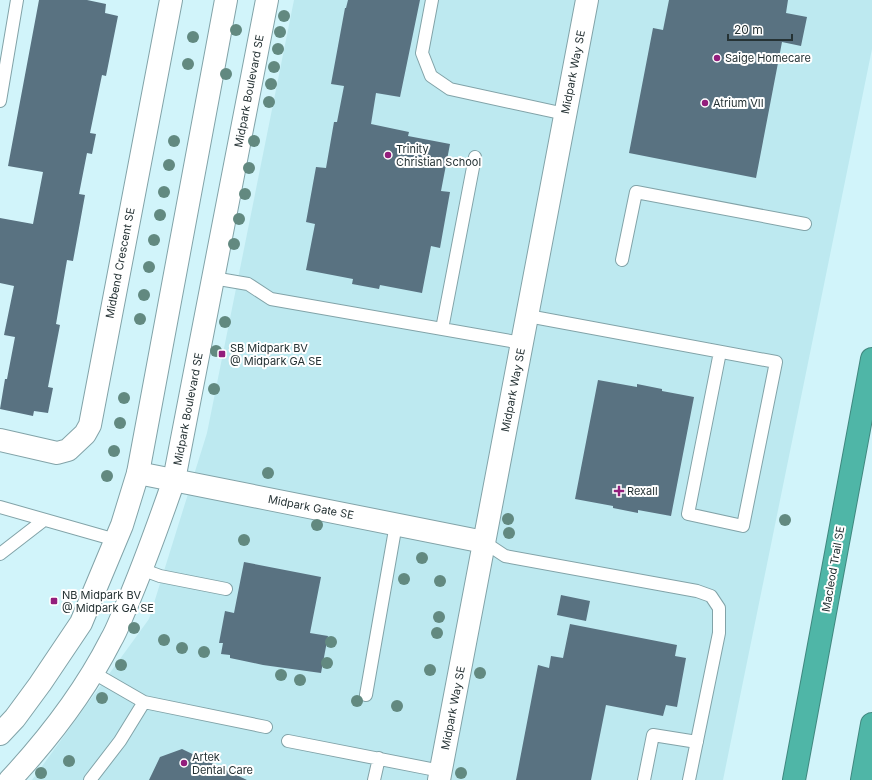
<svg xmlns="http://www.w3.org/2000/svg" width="872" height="780" viewBox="0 0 872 780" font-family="Inter,sans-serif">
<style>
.built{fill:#bde9f0}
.building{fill:#597281}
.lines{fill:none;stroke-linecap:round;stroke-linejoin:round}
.service-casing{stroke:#82a3a8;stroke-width:14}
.minor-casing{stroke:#82a3a8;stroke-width:24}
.tertiary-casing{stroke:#82a3a8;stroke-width:24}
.motorway-casing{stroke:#40887f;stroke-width:24}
.service{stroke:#fff;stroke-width:12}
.minor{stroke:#fff;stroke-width:22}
.tertiary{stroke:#fff;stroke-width:22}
.motorway{stroke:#4fb6a7;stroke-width:22}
.tree{fill:#628980}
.poi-dot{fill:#931e7c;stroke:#fff;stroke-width:1.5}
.labels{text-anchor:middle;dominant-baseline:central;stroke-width:4;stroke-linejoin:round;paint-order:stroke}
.poi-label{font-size:11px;fill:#253234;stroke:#fff;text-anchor:start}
.street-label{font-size:11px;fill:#253234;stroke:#fff}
</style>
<rect width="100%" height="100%" fill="#d1f4fa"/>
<path class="built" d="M294,0h578v49l-149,731h-691l117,-161 58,-186z"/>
<path class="building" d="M39,0h48l19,4 -1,9 13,3 -12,60 -4,-1 -12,58 6,1 -4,20 -5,-1 -8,41 6,1 -12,66 -6,-1 -11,64 4,1 -12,62 5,1 -5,25 -14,-2 -1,5 -33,-7 5,-30h2l8,-42 -11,-2 10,-49 -14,-3v-65l33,6 10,-52 -35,-6z
M348,0h72l-20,97 -24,-4 -5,31 38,8 -1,4 42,8 -9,47 9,1 -10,56 -9,-2 -9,47 -42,-8 -1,4 -27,-5 1,-5 -47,-9 9,-46 -9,-2 10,-55 10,1 8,-46h3l7,-36 -13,-2 14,-76h1z
M669,0h119l-2,13 21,4 -6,29 -19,-4 -26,136 -127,-25 24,-125 10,2z
M598,380l39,7v-3l25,5v2l32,6 -23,119 -33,-6v3l-25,-5v-2l-38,-7z
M244,562l77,15 -11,56 18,3 -7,37 -58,-8 -33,-7v-3l-9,-1 2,-11h-4l6,-32 9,2z
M561,595l29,6 -4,20 -29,-6z
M570,624l107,21 -2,11 11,2 -9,49 -11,-2 -3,11 -57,-11 -15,75h-75l22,-115 11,3 2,-12 12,2z
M182,749l65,31h-98l11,-23z"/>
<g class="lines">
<g class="service-casing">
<path id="service" d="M432,0l-10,53 9,23 19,13 115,25
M0,101l17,-101
M622,260l14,-68 169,32
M213,278l35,6 23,15 251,44
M528,316l248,46 -33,164 -55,-12 32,-162
M442,329l33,-172
M0,507l116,33
M484,542l21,14 192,35 14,5 8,12v25l-30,147
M0,554l44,-34
M141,569l19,7 66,13
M366,695l30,-171
M144,702l122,25
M288,741l153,30
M90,780l30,-39 24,-39 -52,-30
M374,780l5,-22
M644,780l9,-45 44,7"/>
</g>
<g class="minor-casing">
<path id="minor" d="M0,440l57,13 11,-3 17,-16 5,-9 81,-425
M138,473l346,69
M439,780l148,-780"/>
</g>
<g class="tertiary-casing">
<path id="tertiary" d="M0,734l15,-16 25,-34 41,-61 41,-98 16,-52 88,-473
M10,780c39,-42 75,-89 101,-140 6,-10 10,-22 15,-33 18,-42 33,-84 48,-127l93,-480"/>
</g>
<g class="motorway-casing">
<path id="motorway" d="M794,780l78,-421
M862,780l10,-56"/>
</g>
<use href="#service" class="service"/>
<use href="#minor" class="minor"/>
<use href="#tertiary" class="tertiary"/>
<use href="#motorway" class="motorway"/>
</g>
<g class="tree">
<circle cx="284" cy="16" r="6"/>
<circle cx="236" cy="30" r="6"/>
<circle cx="280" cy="32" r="6"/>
<circle cx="193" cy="37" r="6"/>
<circle cx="278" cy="49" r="6"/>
<circle cx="188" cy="64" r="6"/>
<circle cx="274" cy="67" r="6"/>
<circle cx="226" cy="74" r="6"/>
<circle cx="271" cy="84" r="6"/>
<circle cx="269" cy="102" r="6"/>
<circle cx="174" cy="141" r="6"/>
<circle cx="254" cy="141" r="6"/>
<circle cx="169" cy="165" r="6"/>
<circle cx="249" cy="168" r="6"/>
<circle cx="164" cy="192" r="6"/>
<circle cx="245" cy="194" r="6"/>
<circle cx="160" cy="215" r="6"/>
<circle cx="239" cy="219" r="6"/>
<circle cx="154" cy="240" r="6"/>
<circle cx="234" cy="244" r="6"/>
<circle cx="149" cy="267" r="6"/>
<circle cx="144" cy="295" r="6"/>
<circle cx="140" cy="319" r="6"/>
<circle cx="225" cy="322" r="6"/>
<circle cx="216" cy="351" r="6"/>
<circle cx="214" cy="389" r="6"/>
<circle cx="124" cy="398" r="6"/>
<circle cx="120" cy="423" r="6"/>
<circle cx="114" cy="451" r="6"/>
<circle cx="268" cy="473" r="6"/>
<circle cx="107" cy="476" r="6"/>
<circle cx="508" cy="519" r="6"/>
<circle cx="785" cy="520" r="6"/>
<circle cx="317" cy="525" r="6"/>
<circle cx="509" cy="533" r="6"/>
<circle cx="244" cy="540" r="6"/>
<circle cx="422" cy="558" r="6"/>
<circle cx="404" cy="579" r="6"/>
<circle cx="440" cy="581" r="6"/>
<circle cx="439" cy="617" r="6"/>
<circle cx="134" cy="628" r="6"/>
<circle cx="437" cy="633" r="6"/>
<circle cx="164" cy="640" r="6"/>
<circle cx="331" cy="642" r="6"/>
<circle cx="182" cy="648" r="6"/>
<circle cx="204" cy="652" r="6"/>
<circle cx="327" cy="663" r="6"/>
<circle cx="121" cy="665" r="6"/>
<circle cx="430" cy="670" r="6"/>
<circle cx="480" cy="673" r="6"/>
<circle cx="281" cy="675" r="6"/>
<circle cx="300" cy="680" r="6"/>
<circle cx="102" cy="698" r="6"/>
<circle cx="357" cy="701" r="6"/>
<circle cx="397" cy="706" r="6"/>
<circle cx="69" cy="761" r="6"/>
<circle cx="41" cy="773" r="6"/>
<circle cx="461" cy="773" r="6"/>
</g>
<g class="poi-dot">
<circle cx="717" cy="58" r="4"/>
<circle cx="705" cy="103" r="4"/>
<circle cx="388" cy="155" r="4"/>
<rect x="218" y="350" width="8" height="8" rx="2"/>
<path d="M617 485h4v4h4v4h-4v4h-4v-4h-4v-4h4z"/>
<rect x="50" y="597" width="8" height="8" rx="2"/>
<circle cx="184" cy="763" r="4"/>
</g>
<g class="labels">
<g class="poi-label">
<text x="725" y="58">Saige Homecare</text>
<text x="713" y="103">Atrium VII</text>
<text x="396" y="149">Trinity<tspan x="396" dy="13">Christian School</tspan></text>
<text x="230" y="348">SB Midpark BV<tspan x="230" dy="13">@ Midpark GA SE</tspan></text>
<text x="627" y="491">Rexall</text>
<text x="62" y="595">NB Midpark BV<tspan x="62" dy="13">@ Midpark GA SE</tspan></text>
<text x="192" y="757">Artek<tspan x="192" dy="13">Dental Care</tspan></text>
</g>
<g class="street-label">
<text transform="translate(573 72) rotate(-79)">Midpark Way SE</text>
<text transform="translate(249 91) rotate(-79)">Midpark Boulevard SE</text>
<text transform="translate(120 263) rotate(-79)">Midbend Crescent SE</text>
<text transform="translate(513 390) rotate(-79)">Midpark Way SE</text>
<text transform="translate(188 409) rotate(-79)">Midpark Boulevard SE</text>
<text transform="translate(311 507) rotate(11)">Midpark Gate SE</text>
<text transform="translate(833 569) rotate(-80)">Macleod Trail SE</text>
<text transform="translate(453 708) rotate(-79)">Midpark Way SE</text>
</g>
</g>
<path d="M728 34v6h64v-6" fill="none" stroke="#253234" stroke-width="2"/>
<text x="734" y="34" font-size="12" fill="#253234" stroke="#ffffff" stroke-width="3" paint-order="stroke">20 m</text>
</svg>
